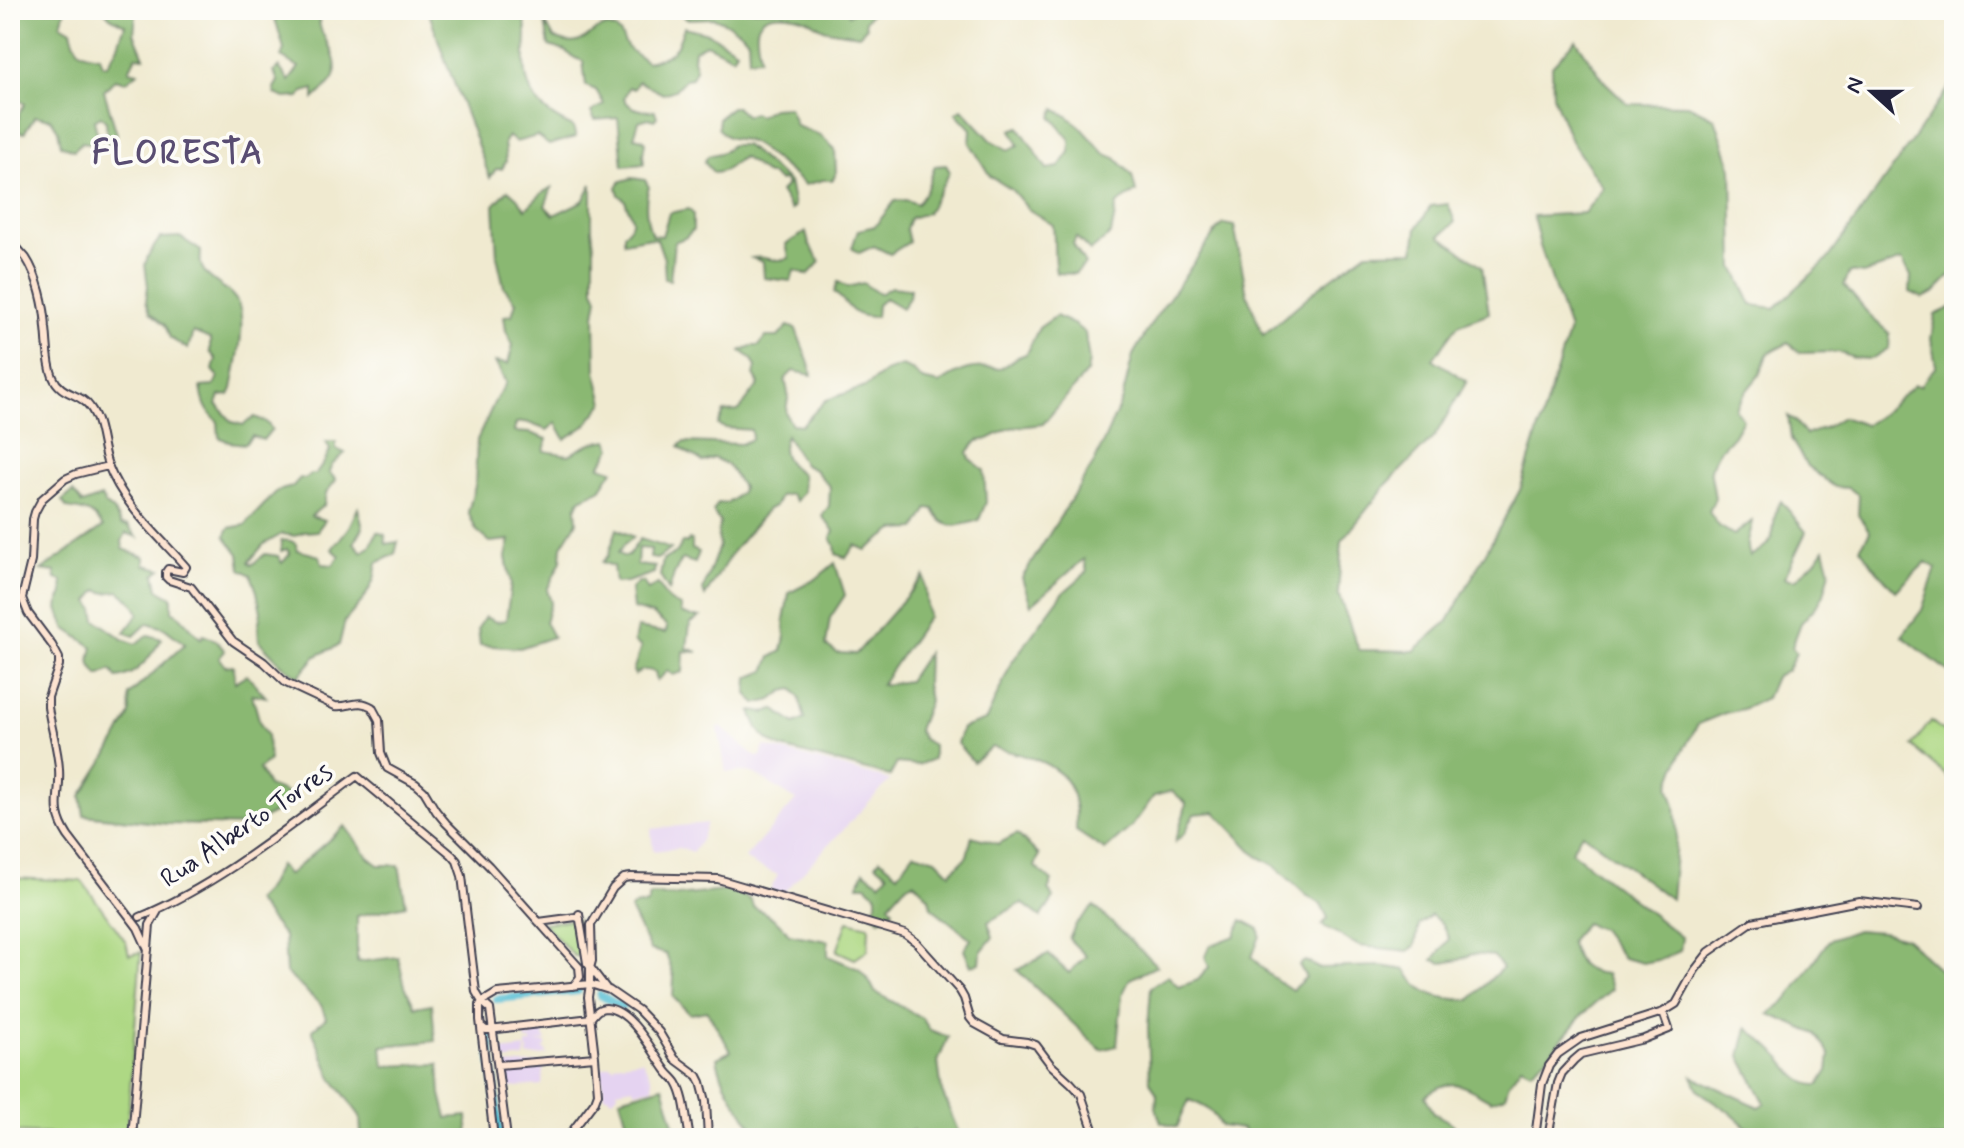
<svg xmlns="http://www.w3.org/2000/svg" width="1964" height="1148" viewBox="0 0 1964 1148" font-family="Mynerve,sans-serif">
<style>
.built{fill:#e5d3f1}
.green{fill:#aed884;stroke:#687d60;stroke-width:2}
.forest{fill:#8ab872;stroke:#566d56;stroke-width:2}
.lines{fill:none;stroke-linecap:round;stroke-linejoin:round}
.river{stroke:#57bfd4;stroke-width:8}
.secondary-casing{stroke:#414051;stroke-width:10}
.secondary{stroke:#fde4d1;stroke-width:6}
.labels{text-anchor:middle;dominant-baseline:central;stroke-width:7;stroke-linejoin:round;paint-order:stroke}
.street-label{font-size:26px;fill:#22223b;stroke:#fdfcf7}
.district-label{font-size:34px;font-weight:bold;letter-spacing:2px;fill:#594d72;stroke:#fdfcf7}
</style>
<rect width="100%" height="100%" fill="#fdfcf7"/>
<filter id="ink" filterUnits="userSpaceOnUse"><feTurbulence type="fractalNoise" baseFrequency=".0125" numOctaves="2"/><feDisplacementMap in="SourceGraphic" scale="16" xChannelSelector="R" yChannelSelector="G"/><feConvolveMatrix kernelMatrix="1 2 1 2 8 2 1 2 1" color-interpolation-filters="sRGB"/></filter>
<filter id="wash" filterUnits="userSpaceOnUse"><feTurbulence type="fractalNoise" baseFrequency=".006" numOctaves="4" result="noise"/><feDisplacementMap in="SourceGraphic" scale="32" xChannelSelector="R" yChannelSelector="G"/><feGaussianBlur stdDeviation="1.8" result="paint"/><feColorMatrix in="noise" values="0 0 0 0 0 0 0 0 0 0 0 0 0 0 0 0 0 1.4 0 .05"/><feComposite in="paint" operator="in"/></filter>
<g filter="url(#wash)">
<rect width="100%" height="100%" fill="#f0ead0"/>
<path class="built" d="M721,727l35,30 5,-1 3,-10 126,34 -108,114 -12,-4 8,-15 -25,-11 -8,-6 51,-58 -41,-26 -7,-2h-22l-8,-44z
M707,823l-6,17 -8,12 -14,-4 -26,3 -2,-22z
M545,1029l-1,7 2,5 -10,2h10v4l-2,1v2h2l1,5 -19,2v-8l-2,-1 -1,10 -23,3 -2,-10 26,-3v-4h6l-2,-3h-4l-1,-7h4v4l2,1v-7z
M642,1060l10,18 1,9 -19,4 -1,-4 -16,3 1,4 -6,5 -5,-3h-3l-3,-28 9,-3 5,2v-3z
M544,1063l-2,22 -36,3 -2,-23z"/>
<path class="green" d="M1931,721l17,14h6v47l-42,-36z
M10,878l72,3 44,61 3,13 12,-3 -15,186 -116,-6z
M577,919l5,37h-8l-31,-33z
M848,921l21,5 -1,24 -13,9 -18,-8z"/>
<path class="forest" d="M10,10h55l-4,14 10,6c4,20 9,24 29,26l3,9h4l10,-17 8,-23 -15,-8 -6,-7h24l8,5 -2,18 10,24 -8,-1 -7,14 9,2 -12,10 -11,-3 -11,12 13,43 -9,12 -2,-24 -5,-6 -7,4 4,17 -10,6 -6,-1 -8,8 -13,-5 -3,-15 -7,-11 -16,-3 -11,17 -6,-2 1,-18 6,-9 -15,-11z
M267,10h51c1,7 1,14 3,20 5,13 18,28 14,44 -3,10 -14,18 -21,25v-10l-11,3 -3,5 -15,1 -10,-4 -1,-6 4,-7 -4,-9 5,-5 10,14 10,-14 -18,-10 3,-8 -7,-24 -4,-11z
M428,10h93c7,15 5,27 4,43 -2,40 14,59 48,74l3,10 -27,8 -12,-9 -21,6 -8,-6 -4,6 2,19 -4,8h-6l-6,9 -48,-127z
M688,10h158l3,5 6,-5h19l-9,11 1,7 -7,7c-11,-2 -22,-3 -32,-5 -7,-2 -11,-6 -17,-9 -14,-6 -45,-13 -52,5 -4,8 2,23 2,32l-11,1 -1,-19 -6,-7 -18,-11 -10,-4 -28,1 -3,-3z
M545,22l9,16c8,3 18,7 26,3 12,-4 17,-19 35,-12 8,4 7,11 11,16 4,7 15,12 21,17 27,-8 28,-8 37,-35l24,6 28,17 -3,7 -27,-13 -12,6 -1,9 3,10 -4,9 -7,1 -10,11 -12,4 -25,-13 -4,8 -5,-2 -5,11c5,12 19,13 31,13l2,6 -3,3 -5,-2 -10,3 -5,16 9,2 2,3 -2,12 1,10 -21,2 -5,-48 -23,2 -4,-8 13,-8 -8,-14 -10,-4 -3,-25 -8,-3 -10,-7 -16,-5z
M1576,40l29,42 23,22 60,1 27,13 17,51 2,98 18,38 23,3 53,-49 126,-178v191l-20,21 -11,5 -13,-6 1,-16 -9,-16 -39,14 -13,-2 -6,13 28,33 18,16 -1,14 -18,11 -17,-1 -16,-6 -38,1 -12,-10 -21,11 -6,19 -13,16 -13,20 8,10 -9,16 -15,16 -9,18 5,29 -6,14 10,14 15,9 18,-14c0,16 -8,18 -2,35 37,-19 15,-30 31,-55l25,31 -22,46 11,2 22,-21 7,-10 6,22 -6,23 -5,9 -18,20 -9,24 4,6 -9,17 -12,7 -9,21 -23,11 -18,4 -27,11 -18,32 -11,30 6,20 2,25 -6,68 -89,-66 -11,18 111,87 -2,13 -18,8 -19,4 -20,-5 -22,-29 -16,-6 -15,18c7,23 10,31 36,33l6,15 -29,25 -37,44 -15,13 -10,-5 -12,17 -4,13 -14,5c-26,-14 -39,-27 -66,-5l9,17 19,11 9,14h-213l-7,-9 -21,-3c-10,-17 -14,-19 -32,-26l-12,27 -16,-5 -5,-14 1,-14 -7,-13 -2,-54 3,-40 17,-11 11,11 19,-7 11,-13 -4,-11 4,-10 26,-10 7,-16 17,9 1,7 -8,21 16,17 24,16 14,-13 -7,-12 6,-4 13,7 63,-2 25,4c15,27 36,29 64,30l32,-32 -8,-12 -22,-2 -13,6 -17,3 -9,-3 16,-21 -7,-15 -11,-9 -12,10 -4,21 -7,5 -49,-5 -37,-21 6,-7 -7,-14 -15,-9 -32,-30 -17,-9 -42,-44 -21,2 -9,19 -10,9c2,-14 10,-25 11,-39l-14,-12 -18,5 -22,30 -27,24 -29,-19c4,-65 -31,-70 -84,-84l-19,15 -16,-19 5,-15 24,-8 26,-58 51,-69 24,-21 -3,-13 -53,46 -9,-27 73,-117 27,-61 11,-45 20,-34 64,-91 7,-6 10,2 13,68 16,41 55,-47 49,-36 47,-1 3,-23 14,-22 17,-2 7,18 -15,14 42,30 7,47 -31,12 -25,34 34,22 -32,55 -48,48 -45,57 -4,52 21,57 55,1 34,-30 72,-131 49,-160 -29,-84 -7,-30 51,-3 19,-25 -32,-47 -18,-46 -1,-29z
M731,107h5l10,9 7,-3 5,3 14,-8 17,-1 7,19 24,9 15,14 1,24 -3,7h-10l-18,5c-12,-10 -46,-41 -58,-44 -14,-4 -18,1 -29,-13l1,-10z
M962,109l29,31 18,10 10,-5 -8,-15 8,-3 28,42 12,-2 11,-15v-12l-18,-23 3,-8 11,6 14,11 25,28 11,4 16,17 4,17 -19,12 -6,30 -21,17 -14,-14 -3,7 12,20 -10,10 -19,-1c-3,-16 -1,-31 -3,-48l-25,-16 -16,-19 -22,-14 -20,-33 1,-14 -15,-16z
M731,145h14l44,37 5,24 -3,4 -11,-18 7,-7 -4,-5 -4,1 -8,-6h-4l-24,-18c-11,6 -15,15 -29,16l-10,-11 4,-6c9,-3 17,-2 23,-11z
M946,165l4,7 -23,41 -17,5 -4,11 3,13 -19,12 -16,-8 -15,7 -7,-5 6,-18 17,-4 20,-25 11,-1 11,4 9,-13 9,-25z
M632,178l13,2 4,7c-5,14 -3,34 3,48l10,1 7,-23 20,-4 4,5v16l-8,8 -11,4 -4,38 -5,-1 -1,-20 -7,-20 -12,-1 -21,4v-9c16,-13 4,-20 1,-33l-6,-5 -2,-8 4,-6z
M592,184v45l2,18v42l4,9 -3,17 1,56 8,32 -19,23 -20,13 -9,-16 -9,7 -21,-8 -10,1 -2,9 16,1 17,6 -3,12 25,4 22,-12 17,-3 4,8 -12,18 13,4 -13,20 -20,9 -4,9 1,14 -15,24 -1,15 -14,29 4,12 -6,20 8,15 -33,11 -40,-3 -2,-17 7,-11 11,5 10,-2 5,-37 -5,-26 4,-17 -20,2 -14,-12 -8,-18 7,-26 2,-46 18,-39 11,-18 -11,-21 13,2 5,-19 -7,-14 -2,-15 8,-1 4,-13 -12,-15 -7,-31 -3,-51 14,-15 9,8 9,11 16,-16 10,-6 -7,19 9,9 29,-14z
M806,232l3,12 11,18 -12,13 -14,-5 -3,11 -27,-3 -1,-16 -11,-4c16,-3 19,6 37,0l-3,-14z
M180,237l21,14c0,4 -1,9 0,13 5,19 31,22 38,42 7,21 -3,61 -7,83l-3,6 -9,1 -3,8 15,18 11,3 12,-8 11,5 6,7 -9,11 -11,-4 -7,8 -16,-2 -10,-5 -1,-15c-12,-11 -15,-19 -17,-35l13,-1 4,-10 -5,-6 3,-11 -6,-7v-13l-17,-7 -5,17 -18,-11 -5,-13 -15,-13 -4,-11 2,-15 -3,-21 3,-9 12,-18z
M838,282l10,5 15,-4 16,11 12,-7 19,2 -1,9 -7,10 -17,-10 -8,7 -1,12c-29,-1 -22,-9 -42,-25z
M1954,306v370l-52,-40 20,-26 14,-42 -10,-6 -30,29 -19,-20 -17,-23 10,-16 -12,-17 1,-20 -11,-7 -13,-1 -28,-21 -16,-27 -3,-23 7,5 11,14 20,-8 16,-10 23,8 17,-11 32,-29 6,1 16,-20 -5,-27 4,-24z
M1056,316l19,9 10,8 4,28 -2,11 -44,52 -33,4 -22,11 -11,2 -9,11 2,7 14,11 2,32 -7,18c-20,6 -35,12 -45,-11l-6,-1 -12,21 -22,1 -28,20 -11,-5 -9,13 -10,-4 -1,-9 -4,-7 3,-7 -12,-15 7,-10 1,-19 -15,-17 -11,-5 -18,-30c-8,18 1,29 16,39l1,18 -7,9 -5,-7 -11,2 -5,10 -7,3 -35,42 -28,45 -2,-6 16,-44 -1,-13 2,-11 -7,-11 5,-8c13,2 14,-4 23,-11l1,-5 -14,-22 -14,-7 -11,4c-9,-8 -15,-6 -24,-16l5,-4 57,2 11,-5 -1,-9 -26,-2 -7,-3 6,-13 14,-1 3,-3 18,-24 -5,-9 2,-8 -5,-9 -10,-7 10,-5h8l7,-9h12l10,-11 8,3c5,16 13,30 16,46l-19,-4 -8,8c1,6 4,13 3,20 -2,11 -4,15 4,25l10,1 24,-25 39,-13 20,-15 17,-6 12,5 8,9 17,4c23,-16 34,-19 61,-15l18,-12 8,-3 13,-26z
M326,442h10v7l9,4 -13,12 -3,7 7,8 -10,13 -2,12 -13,11 14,4 -8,11 -13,1 -9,4 -13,-2 -19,11 -14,17 3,3 13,-11 13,2 4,7 8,-9 -3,-5 -6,2v-11l10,1 5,3 1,6 23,6 2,8 11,1 7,-9 -8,-7 17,-22 9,-19 5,20 -9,15 8,9 8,-5 7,-15 8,3 1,9 12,-2 -3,12 -18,9 -3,17 -10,19 -19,22 -6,24 -23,11 -18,21 -18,-14 -21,-22 -1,-14 3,-15 -4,-20 -6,-17 -10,-6 -2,-15 -14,-18 4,-8 16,-3 32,-34 15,-4 8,-9 5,1 6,-5h5l9,-13 5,-11z
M73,492l7,8 2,4 19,-7 5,8 7,5 8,15 7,1 9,11 -11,-4 -4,8 1,8 22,8v8l16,4 -6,5 3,15 14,8v14l8,5 21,23 2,-4 13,5 9,11 -6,7 6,8 8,-1 2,17 12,-7 19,22 -14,-3 8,29 7,12 2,26 -10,8 9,17 19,7 4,11 -42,22 -82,-2 -83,-9 -3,-19 35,-55 14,-27 -1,-19 56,-51 -21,-16 -16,-5 -14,13 -9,-4 14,-19 -6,-10 -14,-12 -13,2 -8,-3 -9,11 5,8 2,11 27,19 12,5 14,-9 13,4c-11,16 -24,37 -45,39l-6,-8 -12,6c-11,-12 -10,-14 -6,-29l-28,-19 -7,-19 1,-8 4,-7 -1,-13 -6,-2 -1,-7 -14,-2 62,-43c-11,-16 -18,-16 -36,-19l-5,-7z
M617,529l17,8 -10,8 -6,8 6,4 4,-1 12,-17 31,10 -14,10 -7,-1 1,-9 -13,-1 -1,17 18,2 -1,6 -27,9 -12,1 -2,-17 -11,-4 6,-6z
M689,540l3,1v8l7,3 -4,11 -13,-4 -8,15 -5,17 -9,-15 3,-16 14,-8 5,-9h5z
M835,563l10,32 -15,23 -4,27 11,8 19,1 68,-78 4,41 -47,68 27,-4 19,-28 -1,31 3,17 -11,29 5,9 10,6v14l-15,6 -21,-2 -7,13 -108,-28c-20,-9 -24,-17 -31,-37l13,2 10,-4 21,15 10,-5 -6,-22 -6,-8 -9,2 -13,9 -15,4 -9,-10 1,-16 17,-7 6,-14 11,-6 3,-15 -1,-16 5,-27 27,-14z
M638,582h5l5,8 10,-6c5,10 11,19 23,22v7l11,4h8l-10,7 -3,24 11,4 -14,-1 -1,21 -10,3 -6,-4 -10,10 -2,-9c-8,-3 -14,-3 -20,3l-2,-4 8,-24 -7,-5 3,-14 29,5 1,-7 -14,-11 -20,-6 -2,-20z
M345,826l24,32 9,7h21l7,40 -49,11v46l41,-5 7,29 10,21 17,-3 3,37 -53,5 2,20 55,-2 2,30 6,24 20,-2 2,20 -18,2h-86l-4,-4 -1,-18 -28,-38 -20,-48 14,-12 -5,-13 -35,-32 -2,-37 -29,-35 12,-12 12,-24 9,10z
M1017,834l22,21 -4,12 17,14 -4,9 6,8 -13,19 -19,-14 -34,19 5,15 -12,15 -1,11 -9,3 -7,-16 7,-11 -40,-32 -2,-9 -9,-11 -7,-5 -9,5 -15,17 4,6 -5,5 -8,5 -10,-8 7,-9v-8l-11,-10h-8l6,-14 16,12 8,-9 -12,-10 4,-5 18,15 16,-21 22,6 14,14 17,-17 5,-20 26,8z
M732,890l19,10 2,7c15,7 25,13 36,27l39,7v15l31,13 11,13 5,10 47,26 8,12 18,7 -10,25 4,30 16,39 -10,7h-31l-4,-8 -10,6v2h-143c-15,-23 -39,-52 -43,-80l14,-7 -24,-40 -17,3 -17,-17 1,-20 -8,-23 -16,-4 -20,-41 3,-3 15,-2 2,-9 27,1z
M1094,906l63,60 -27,13 -8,16 -5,51 -16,4 -84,-80 31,-16 21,19 17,-17 -17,-17 7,-15z
M1857,930l25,2 23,6 49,45v155h-205l1,-8 -22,-19 -29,-20 -7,-15 67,31 6,-4 -25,-47 7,-28c9,8 18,14 26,22 15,13 23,36 46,35l9,-14 2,-16 -14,-21 -47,-20 18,-14 42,-60z
M663,1086l15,52h-47l-11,-40z"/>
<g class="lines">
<path class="river" d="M600,995l22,12
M497,999l81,-8
M489,1036l11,102"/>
</g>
</g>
<g filter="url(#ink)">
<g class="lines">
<g class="secondary-casing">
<path id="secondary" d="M10,239c5,7 11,13 16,19 12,18 19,49 20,70 2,16 1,34 7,49 8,19 27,15 37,30 12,16 11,40 18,58 15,40 51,71 78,102l-3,5 -15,-3 -2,3v5l3,3 22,7 42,54 31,21 22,21 49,23c15,2 22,-8 37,1l7,13 2,33 6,15 29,16 8,7 12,20 10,12 43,43 90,101
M108,466l-32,8 -11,5 -23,20 -7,13 -2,7 -2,42 -9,37 6,15 24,32 7,13v7l-11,32v10c3,21 10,42 11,62 2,29 -9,39 9,67l70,92 10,22
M579,914l8,49 19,25
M140,917c80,-33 148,-90 217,-141l95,79 5,6 5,15 14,116 6,10 15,-9 64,-6 29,-3 19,6 29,20 21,22 16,27 23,17 3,6 5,19 2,37
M539,922l37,-5 4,2
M573,986l7,-9 -1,-10
M481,1026l5,4h3l102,-12c4,-5 7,-10 15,-10 25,1 46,43 59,61 3,5 9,9 12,14 9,15 9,38 13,55
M498,1065l97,-8
M132,1138l18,-213 9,-16
M494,1138l-14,-118v-15l2,-3 8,7 17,129
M567,1138l28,-37 3,-8 -3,-36 -7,-60 2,-13v-16l2,-7 -1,-36 22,-37 11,-10 7,-1 87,2 187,55 11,8 44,49 4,7 6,20 4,5 29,16 24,3 9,3 15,20 20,18 10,11 15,44
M1535,1138l7,-54 7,-18 9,-12 23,-16 82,-26 13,-8 19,-34 14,-18 43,-30 107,-21 59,7
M1548,1138l10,-55 4,-10 12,-13 7,-6 63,-15 25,-10 -6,-17"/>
</g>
<use href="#secondary" class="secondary"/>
</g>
</g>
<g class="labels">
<g class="street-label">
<text transform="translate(247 826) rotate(-34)">Rua Alberto Torres</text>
</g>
<g class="district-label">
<text x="178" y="153">FLORESTA</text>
</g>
</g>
<rect width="1964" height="1148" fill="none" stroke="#fdfcf7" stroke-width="40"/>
<g transform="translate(1872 92) rotate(291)" stroke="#fdfcf7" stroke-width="6" paint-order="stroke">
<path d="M0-6L14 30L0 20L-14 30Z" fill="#22223b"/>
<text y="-12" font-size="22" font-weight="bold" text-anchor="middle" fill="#22223b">N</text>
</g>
</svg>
